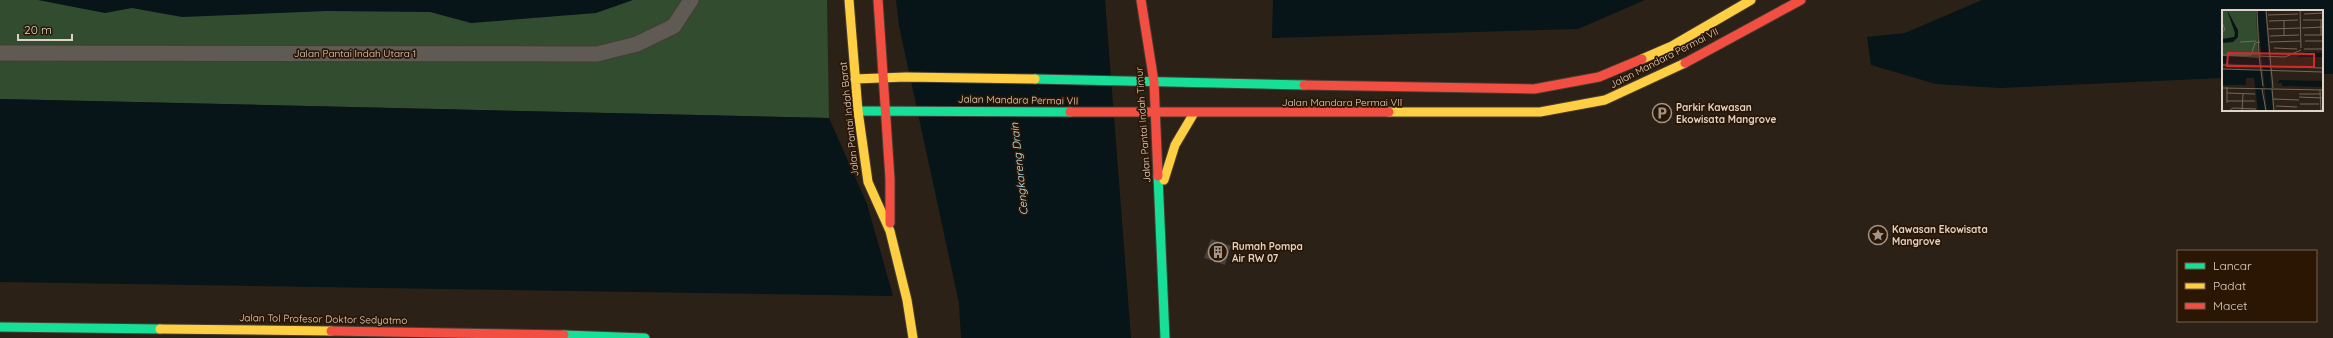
<svg xmlns="http://www.w3.org/2000/svg" width="2333" height="338" viewBox="0 0 2333 338" font-family="Quicksand,sans-serif">
<style>
.green{fill:#314c2f}
.water{fill:#071418}
.building{fill:#493e38}
.lines{fill:none;stroke-linecap:round;stroke-linejoin:round}
.street-casing{stroke:#473d34;stroke-width:17}
.fast-casing{stroke:#473d34;stroke-width:11}
.slow-casing{stroke:#473d34;stroke-width:11}
.jam-casing{stroke:#473d34;stroke-width:11}
.street{stroke:#605a54;stroke-width:15}
.fast{stroke:#16e098;stroke-width:9}
.slow{stroke:#ffcf43;stroke-width:9}
.jam{stroke:#f24e42;stroke-width:9}
.labels{text-anchor:middle;dominant-baseline:central;stroke-width:3.5;stroke-linejoin:round;paint-order:stroke}
.street-label{font-size:10px;fill:#e0d2c6;stroke:#2b1604}
.poi-label{font-size:10px;font-weight:bold;fill:#e0d2c6;stroke:#2b1604;text-anchor:start}
.water-label{font-size:11px;font-style:italic;fill:#b8ebfc;stroke:#2b1604}
.inset-road{fill:none;stroke:#74685c;stroke-width:1}
.view{fill:#d62828;fill-opacity:0.15;stroke:#d62828;stroke-width:2}
.inset-edge{fill:none;stroke:#e0d2c6;stroke-width:2}
</style>
<rect width="100%" height="100%" fill="#2c2116"/>
<path class="green" d="M0,0h827l2,118 -829,-19z"/>
<path class="water" d="M38,0h595l-37,13 -125,10 -41,-11 -104,-1 -144,6 -50,-9 -27,5z
M896,0h209l26,338h-170l-2,-35 -60,-277z
M1273,0h372l-67,29 -306,9z
M1982,0h351v74h-11v-63h-99v67l-223,10 -64,-4 -65,-19 -4,-28 38,-4z
M0,99l829,19 38,86 26,92 -893,-14z"/>
<path class="building" d="M1211,239l20,7 -6,19 -21,-7z"/>
<g class="lines">
<g class="street-casing">
<path id="street" d="M0,53l597,1 40,-10 37,-18 17,-26"/>
</g>
<g class="fast-casing">
<path id="fast" d="M1035,79l269,6
M858,111l212,1
M1158,176l7,162
M0,327l160,2
M564,335l81,3"/>
</g>
<g class="slow-casing">
<path id="slow" d="M849,0l9,111 10,71 22,49 17,69 6,38
M1642,59l30,-13 79,-46
M855,79l51,-2 129,2
M1389,112h151l65,-12 80,-37
M1164,180l11,-35 19,-32
M160,329l171,2"/>
</g>
<g class="jam-casing">
<path id="jam" d="M878,0l12,179v44
M1141,0l13,82 4,94
M1685,63l116,-63
M1304,85l230,4 65,-12 43,-18
M1070,112h319
M331,331l233,4"/>
</g>
<use href="#street" class="street"/>
<use href="#fast" class="fast"/>
<use href="#slow" class="slow"/>
<use href="#jam" class="jam"/>
</g>
<defs>
<g id="parking-ring" transform="scale(1)"><circle r="9.5" fill="#2b1604" stroke="#a19488" stroke-width="1.5"/><path d="M-3.5-5.5H1a3.5 3.5 0 0 1 0 7H-1V5.5H-3.5ZM-1-3.4V-.6H.8a1.4 1.4 0 0 0 0-2.8Z" fill="#a19488"/></g>
<g id="sight-ring" transform="scale(1)"><circle r="9.5" fill="#2b1604" stroke="#a19488" stroke-width="1.5"/><path d="M0-6L1.8-2.2L6-1.7L2.9 1.2L3.7 5.4L0 3.3L-3.7 5.4L-2.9 1.2L-6-1.7L-1.8-2.2Z" fill="#a19488"/></g>
<g id="building-ring" transform="scale(1)"><circle r="9.5" fill="#2b1604" stroke="#a19488" stroke-width="1.5"/><path d="M-4-6H4V6H1V3H-1V6H-4ZM-2.5-4.3h1.7v1.8h-1.7ZM.8-4.3h1.7v1.8H.8ZM-2.5-1h1.7V.8h-1.7ZM.8-1h1.7V.8H.8Z" fill="#a19488"/></g>
</defs>
<g fill-rule="evenodd">
<use href="#parking-ring" x="1662" y="113"/>
<use href="#sight-ring" x="1878" y="235"/>
<use href="#building-ring" x="1218" y="252"/>
</g>
<g class="labels">
<g class="street-label">
<text x="355" y="53">Jalan Pantai Indah Utara 1</text>
<text transform="translate(1664 58) rotate(-27)">Jalan Mandara Permai VII</text>
<text transform="translate(1018 100) rotate(1)">Jalan Mandara Permai VII</text>
<text x="1342" y="102">Jalan Mandara Permai VII</text>
<text transform="translate(849 119) rotate(-96)">Jalan Pantai Indah Barat</text>
<text transform="translate(1143 125) rotate(-94)">Jalan Pantai Indah Timur</text>
<text transform="translate(323 319) rotate(1)">Jalan Tol Profesor Doktor Sedyatmo</text>
</g>
<g class="poi-label">
<text x="1676" y="107">Parkir Kawasan<tspan x="1676" dy="12">Ekowisata Mangrove</tspan></text>
<text x="1892" y="229">Kawasan Ekowisata<tspan x="1892" dy="12">Mangrove</tspan></text>
<text x="1232" y="246">Rumah Pompa<tspan x="1232" dy="12">Air RW 07</tspan></text>
</g>
<g class="water-label">
<text transform="translate(1019 169) rotate(-96)">Cengkareng Drain</text>
</g>
</g>
<g transform="translate(2222 10)">
<rect width="101" height="101" fill="#2c2116"/>
<path d="M0,0h34l2,48 -36,-2z" fill="#314c2f"/>
<path d="M5,0l11,20v7l-5,5 -11,1v-4l12,-2 1,-4zM35,0h8l8,101h-6zM84,42l17,1v4h-26zM0,46l36,2 3,7 -39,-2zM0,59l39,1 4,41h-7l-4,-33h-8v7h-24zM58,70l43,1v6l-41,-1v-3h-5z" fill="#071418"/>
<path class="inset-road" d="M35,0l2,46M44,0l4,47M78,0l1,38M82,4l19,-1M46,5l30,-1M81,10h20M99,10v15M47,11l29,-1M62,11v14M0,12l3,8 -3,2M80,18l21,-1M46,19l32,-1M82,25h19M48,26l29,-1M83,31h18M18,32l16,-1M48,32l30,-1M52,38l23,1M82,39h19M0,45h29l4,-12 5,-1M48,47l3,31M0,55l101,3M0,59l101,3M41,76l-4,-30 26,1 16,-7M0,78l101,2M40,79l4,22M50,79l2,22M98,80l1,21M5,83l28,1M77,84h22M77,87l24,1M51,89l26,1M5,91h28M5,93v-16M78,94h19M54,96l21,1M7,101l4,-3 23,1M20,101l1,-17"/>
<path class="view" d="M6,43l86,1v13l-87,-1z"/>
<rect width="101" height="101" class="inset-edge"/>
</g>
<rect x="2177" y="250" width="140" height="72" fill="#2b1604" stroke="#736152"/>
<rect x="2185" y="263" width="20" height="6" fill="#16e098" stroke="#736152"/>
<text x="2213" y="270" font-size="12" fill="#e0d2c6">Lancar</text>
<rect x="2185" y="283" width="20" height="6" fill="#ffcf43" stroke="#736152"/>
<text x="2213" y="290" font-size="12" fill="#e0d2c6">Padat</text>
<rect x="2185" y="303" width="20" height="6" fill="#f24e42" stroke="#736152"/>
<text x="2213" y="310" font-size="12" fill="#e0d2c6">Macet</text>
<path d="M18 34v6h54v-6" fill="none" stroke="#e0d2c6" stroke-width="2"/>
<text x="24" y="34" font-size="12" fill="#e0d2c6" stroke="#2b1604" stroke-width="3" paint-order="stroke">20 m</text>
</svg>
